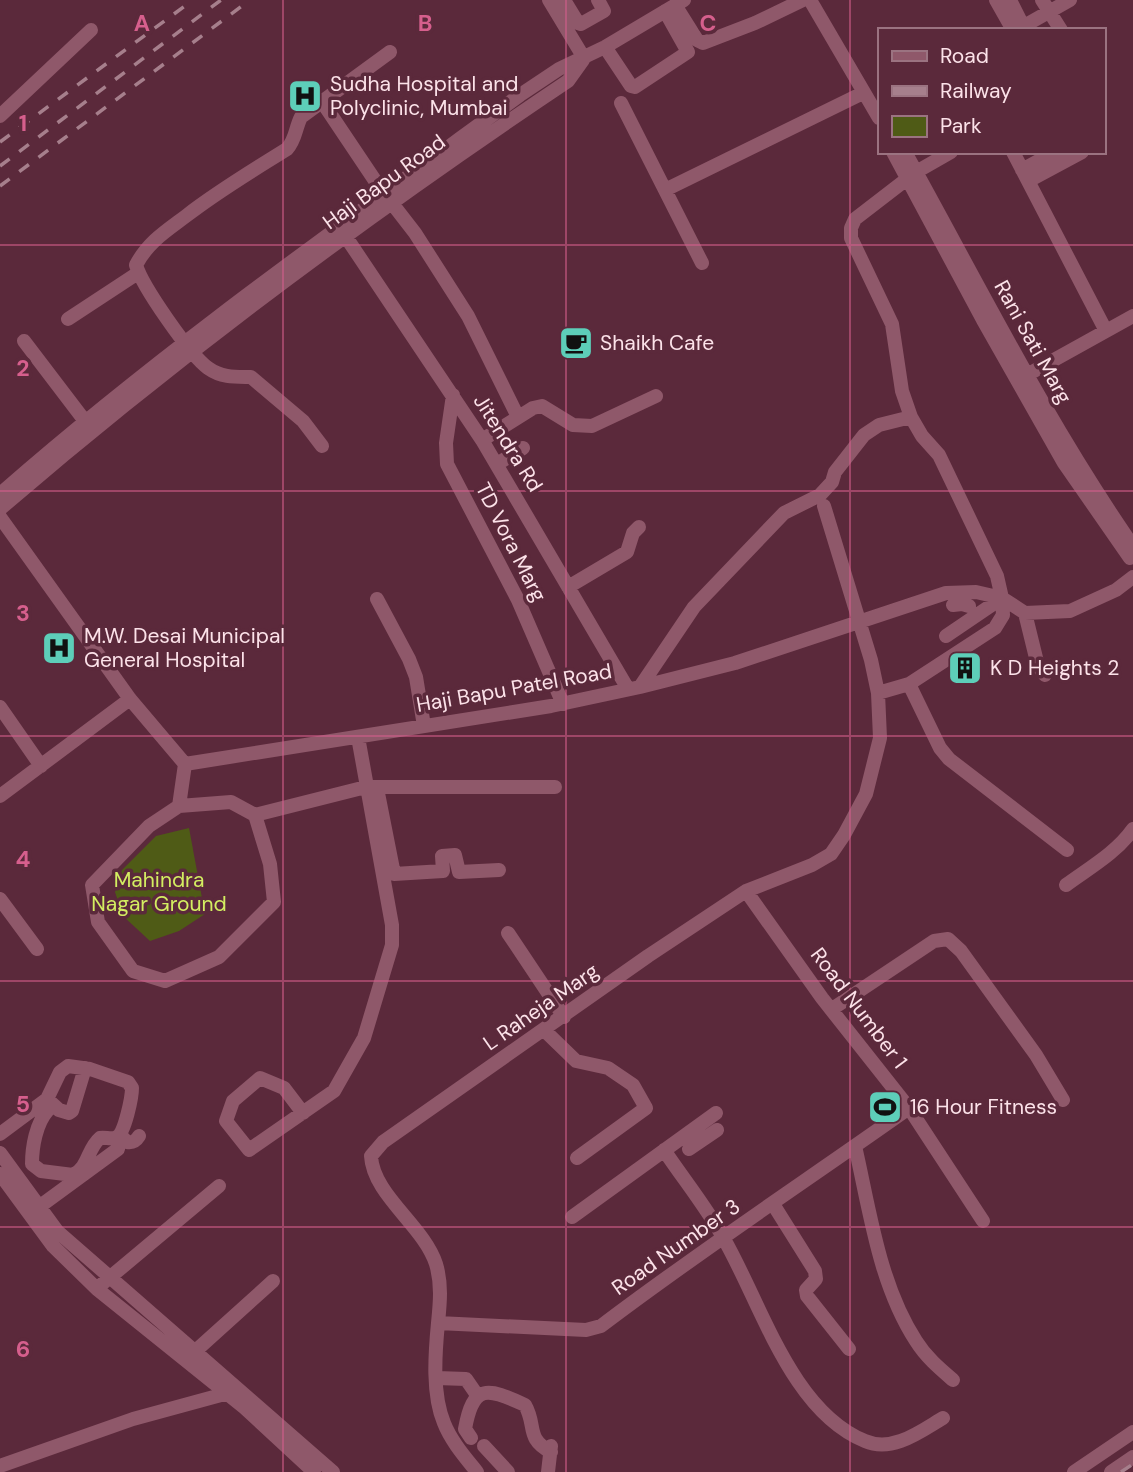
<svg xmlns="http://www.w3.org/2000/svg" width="1133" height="1472" viewBox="0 0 1133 1472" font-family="'DM Sans',sans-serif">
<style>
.green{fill:#4f5b16}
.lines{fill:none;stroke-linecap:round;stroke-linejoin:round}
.minor{stroke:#8f586a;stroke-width:14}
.rail{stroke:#a67f8c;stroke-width:3.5;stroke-dasharray:12 12;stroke-linecap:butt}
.grid{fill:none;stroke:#d65f8d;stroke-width:2;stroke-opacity:0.55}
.labels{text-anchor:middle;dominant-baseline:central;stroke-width:7;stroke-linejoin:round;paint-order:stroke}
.poi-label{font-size:21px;fill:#fce2e9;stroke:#5b293b;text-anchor:start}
.street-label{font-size:21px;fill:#fce2e9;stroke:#5b293b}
.park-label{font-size:21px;fill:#d3ee61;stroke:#5b293b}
.grid-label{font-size:23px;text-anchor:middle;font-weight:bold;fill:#d65f8d;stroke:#5b293b;stroke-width:7;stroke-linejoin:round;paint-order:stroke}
</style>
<rect width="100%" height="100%" fill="#5b293b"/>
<path class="green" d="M189,828l16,86 -26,17 -29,10 -27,-25 -8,-24 7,-22 34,-34z"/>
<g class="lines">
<path class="minor" d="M549,0l35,58
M564,0l14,23 3,1 23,-13 -6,-11
M810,0l69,118
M996,0l17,30
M1010,0l13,26
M1042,0l19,30
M675,5l22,35 6,3 52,-20 48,-23
M1017,30l53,-30
M605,47l26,39 4,1 53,-35 -23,-41
M321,100l63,94
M621,103l81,160
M0,116l91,-86
M893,152l90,168 81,143 66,95
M905,152c74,133 141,269 228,394
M1013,152l93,179
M1022,170l33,-18
M1028,181l54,-29
M665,190l198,-97
M391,202l24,31 53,83 50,101
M340,228l142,212 146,249
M68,319l70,-46
M24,341l67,88
M1018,380l115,-64
M453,395l-7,48 1,21 71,136 45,104
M482,440l51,-32 9,-2 31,19 19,1 64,-30
M322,446l-19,-25 -52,-44c-16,0 -29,1 -43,-9 -18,-13 -66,-82 -72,-103 12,-23 30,-34 50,-49 32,-25 66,-45 101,-67 9,-10 8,-20 14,-32l89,-65
M497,464l26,-16
M0,494c164,-144 343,-270 520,-399l39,-26 46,-22 79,-47
M0,509c180,-155 371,-296 568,-428l15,-21
M0,517l130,182 55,65 366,-58 89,-19 95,-24 211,-70 30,-1 26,6 23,15 45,-2 46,-21 17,-13
M568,587l59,-35 6,-19 6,-6
M377,599l32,60 7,18 8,49
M953,605l9,-1 7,2
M1025,613l13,53 7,9
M946,636l56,-38
M909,684l31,64 9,11 118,91
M640,687l54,-80 90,-94 36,-18 12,-13 3,-10 29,-37 15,-10 32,-8
M878,693l31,-9 86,-56 8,-13 -1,-17 -5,-22 -58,-121 -17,-19 -11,-19 -9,-26 -10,-67 -41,-86v-10l4,-9 61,-47 35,-20
M0,707l41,59
M377,788l17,86 49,-3 -1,-15 13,-1 4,17 40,-2
M0,796l130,-97
M231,802l24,13 15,49 4,38 -55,55 -54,24 -32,-10 -35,-49 -6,-37 57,-59 30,-20z
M179,806l6,-42
M255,815l111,-28h189
M1066,885c23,-17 50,-32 67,-56
M746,891l76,107 87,110 74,113
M0,899l37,50
M508,933l56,84
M832,1009l102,-68 14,-2 13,12 75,104 27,45
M545,1031l31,30 32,7 25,17 13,23 -69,50
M47,1099l12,11 10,3 3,-2 13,-43
M303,1113l-19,-25 -24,-10 -27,23 -7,20 23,29 85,-59 30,-53 28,-93v-20l-34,-188
M0,1134l47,-35 13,-27 8,-6 22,3 38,13 4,6c0,9 -7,44 -15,49 -5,3 -11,0 -17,1 -13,11 -11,29 -27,37l-32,-4 -9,-7c0,-17 4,-41 16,-54
M120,1135l7,7c6,1 9,-1 12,-6
M855,1146c15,65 24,138 61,195 10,16 23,27 37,39
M689,1149l28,-19
M664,1150c20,30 43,58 60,89 37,64 67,172 141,202 28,12 56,-10 78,-23
M0,1153l57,78 276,241
M0,1174l53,72 44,43 148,119 69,64
M773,1204l42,67 1,8 -10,11 1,6 42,53
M32,1212l86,-63
M572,1217l144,-104
M102,1284l117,-98
M438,1323l148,7 15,-4c100,-76 205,-145 308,-218
M191,1355l82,-74
M437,1378l29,1 11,16
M471,1438l-6,-9c8,-45 22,-42 60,-24 12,21 0,33 26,47
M484,1446l24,26
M0,1466l133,-47 99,-27
M477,1472c-12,-15 -26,-31 -33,-49 -12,-29 -9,-69 -6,-100 2,-20 4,-39 -2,-59 -12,-38 -63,-69 -65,-108l12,-14 265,-186 98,-65 66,-26 19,-11 13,-19 22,-41 14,-56 -2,-45 -7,-33 -47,-154
M548,1472l3,-26
M1074,1472l59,-40
M1111,1472l22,-15"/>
<path class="rail" d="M0,142l193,-142
M0,166l221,-166
M0,186l250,-186
M1121,1472l12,-8"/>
</g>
<path class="grid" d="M283,0v1472M566,0v1472M850,0v1472M0,245h1133M0,491h1133M0,736h1133M0,981h1133M0,1227h1133"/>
<defs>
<g id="hospital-square" transform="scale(1.75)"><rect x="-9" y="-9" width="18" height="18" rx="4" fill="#5dceb9" stroke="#5b293b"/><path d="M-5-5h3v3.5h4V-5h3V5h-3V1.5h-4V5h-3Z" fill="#111"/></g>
<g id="cafe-square" transform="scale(1.75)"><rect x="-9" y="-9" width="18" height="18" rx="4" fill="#5dceb9" stroke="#5b293b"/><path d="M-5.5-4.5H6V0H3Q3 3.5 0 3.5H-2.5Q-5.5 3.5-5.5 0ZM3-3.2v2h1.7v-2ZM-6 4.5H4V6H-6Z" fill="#111"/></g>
<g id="building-square" transform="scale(1.75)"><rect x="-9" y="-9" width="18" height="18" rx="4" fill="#5dceb9" stroke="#5b293b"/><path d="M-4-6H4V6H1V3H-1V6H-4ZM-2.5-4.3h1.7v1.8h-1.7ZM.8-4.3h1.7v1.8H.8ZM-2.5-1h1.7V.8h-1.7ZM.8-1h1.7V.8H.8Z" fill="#111"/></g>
<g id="stadium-square" transform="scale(1.75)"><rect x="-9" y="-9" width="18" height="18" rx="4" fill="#5dceb9" stroke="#5b293b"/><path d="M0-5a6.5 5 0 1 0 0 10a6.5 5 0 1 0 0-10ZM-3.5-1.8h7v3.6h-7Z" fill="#111"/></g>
</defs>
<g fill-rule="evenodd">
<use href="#hospital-square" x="305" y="96"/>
<use href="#cafe-square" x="576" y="343"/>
<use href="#hospital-square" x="59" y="648"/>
<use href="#building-square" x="965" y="668"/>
<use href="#stadium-square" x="885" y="1107"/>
</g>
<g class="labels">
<g class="poi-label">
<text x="330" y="84">Sudha Hospital and<tspan x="330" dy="24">Polyclinic, Mumbai</tspan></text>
<text x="600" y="343">Shaikh Cafe</text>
<text x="84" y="636">M.W. Desai Municipal<tspan x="84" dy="24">General Hospital</tspan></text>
<text x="990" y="668">K D Heights 2</text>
<text x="910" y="1107">16 Hour Fitness</text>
</g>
<g class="street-label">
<text transform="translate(384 182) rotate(-36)">Haji Bapu Road</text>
<text transform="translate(1033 342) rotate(61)">Rani Sati Marg</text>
<text transform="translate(508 443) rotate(58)">Jitendra Rd</text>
<text transform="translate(511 542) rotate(63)">TD Vora Marg</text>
<text transform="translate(514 688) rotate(-10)">Haji Bapu Patel Road</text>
<text transform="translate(541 1007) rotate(-35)">L Raheja Marg</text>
<text transform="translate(859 1008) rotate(53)">Road Number 1</text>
<text transform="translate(676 1247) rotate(-35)">Road Number 3</text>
</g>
<g class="park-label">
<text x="159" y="880">Mahindra<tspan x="159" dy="24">Nagar Ground</tspan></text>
</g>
</g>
<g class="grid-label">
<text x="142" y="31">A</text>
<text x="425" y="31">B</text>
<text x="708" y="31">C</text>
<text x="23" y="131">1</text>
<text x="23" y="376">2</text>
<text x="23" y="621">3</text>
<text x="23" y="867">4</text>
<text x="23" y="1112">5</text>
<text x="23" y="1357">6</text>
</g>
<rect x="878" y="28" width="228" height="126" fill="#5b293b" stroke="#9b7381" stroke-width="2"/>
<rect x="892" y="51" width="35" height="10" fill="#8f586a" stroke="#9b7381" stroke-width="2"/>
<text x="940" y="63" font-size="21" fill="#fce2e9">Road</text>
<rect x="892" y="86" width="35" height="10" fill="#a67f8c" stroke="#9b7381" stroke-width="2"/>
<text x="940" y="98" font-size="21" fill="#fce2e9">Railway</text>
<rect x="892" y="116" width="35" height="21" fill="#4f5b16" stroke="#9b7381" stroke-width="2"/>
<text x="940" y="133" font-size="21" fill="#fce2e9">Park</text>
</svg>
